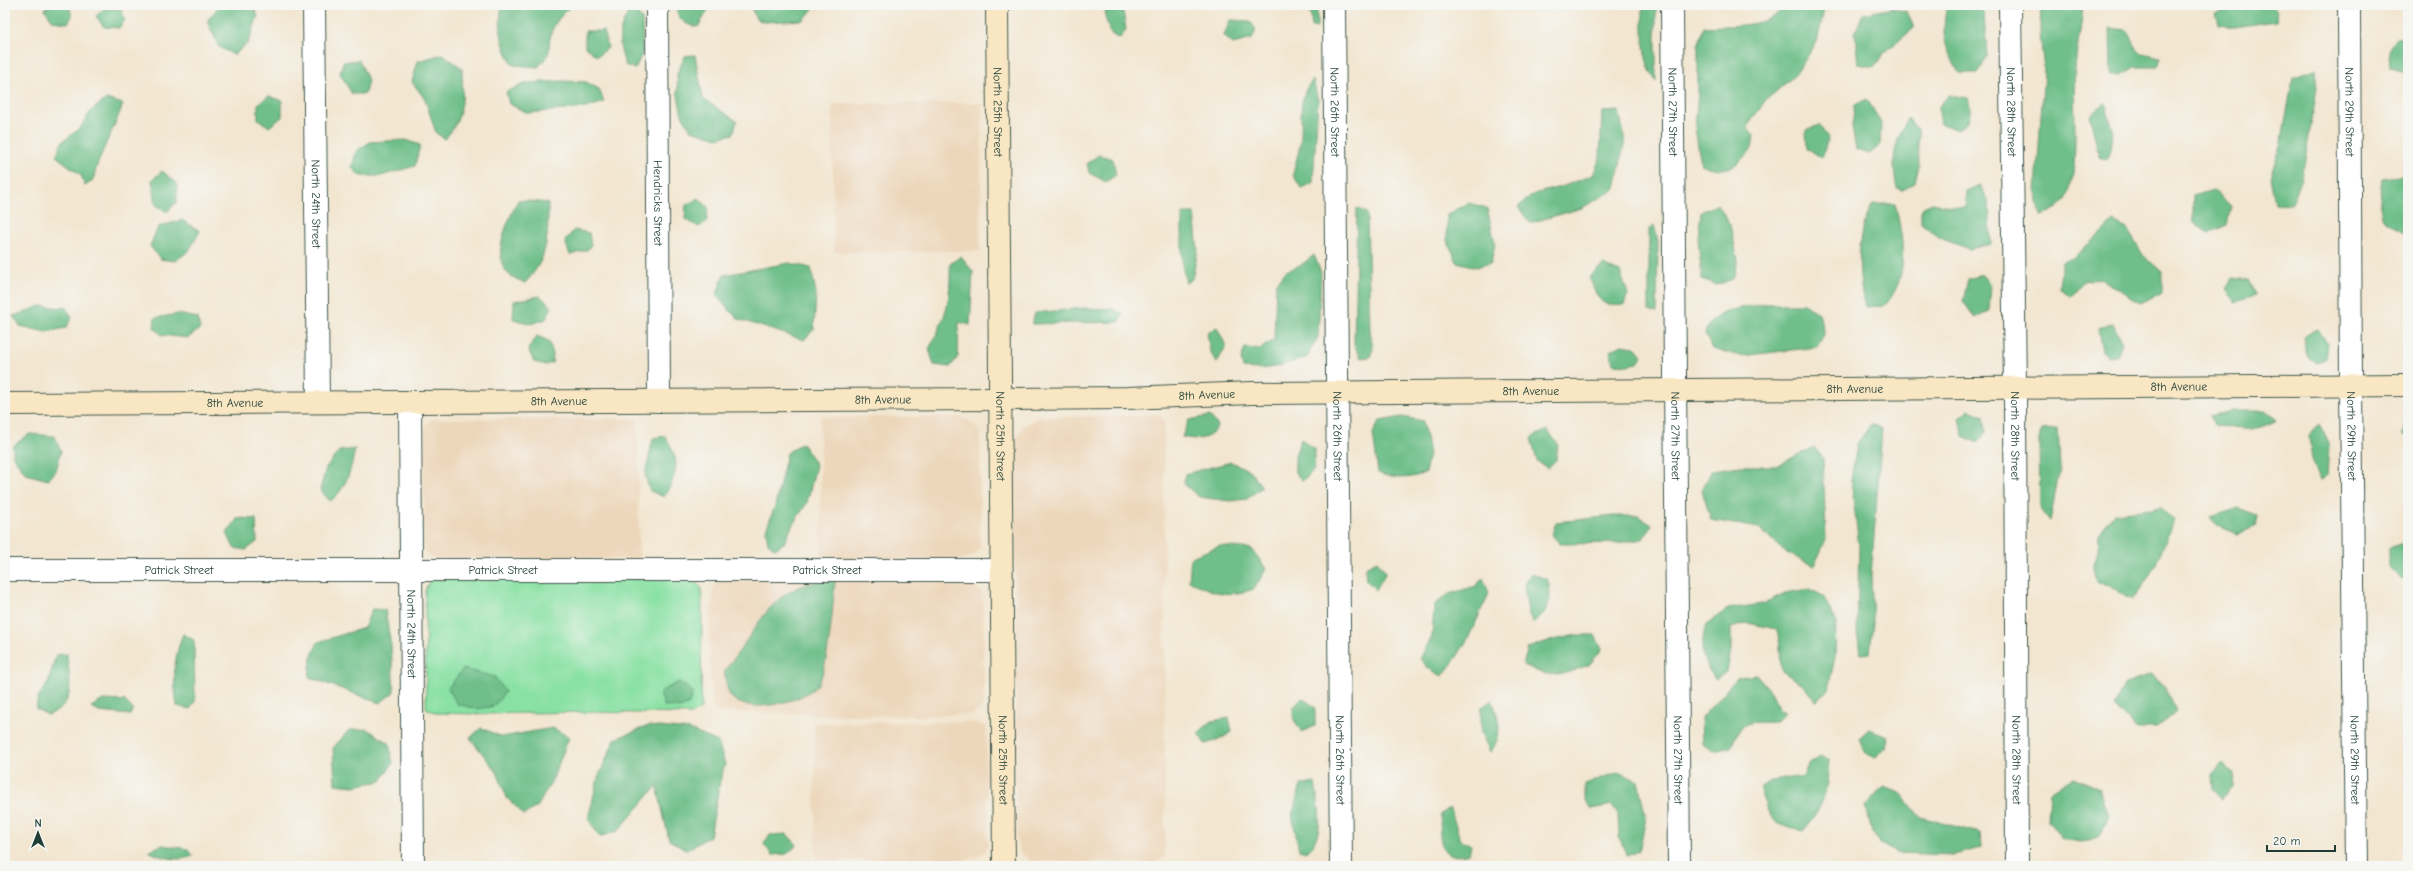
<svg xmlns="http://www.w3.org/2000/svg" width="2413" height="871" viewBox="0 0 2413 871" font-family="'Comic Neue',sans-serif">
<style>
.built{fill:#edd7bb}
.green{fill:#8ae1a4;stroke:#548f6c}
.forest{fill:#6fbf8a;stroke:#477e5f}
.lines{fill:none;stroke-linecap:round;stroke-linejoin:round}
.street-casing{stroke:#3f564b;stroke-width:24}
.secondary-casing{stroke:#3f564b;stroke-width:24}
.street{stroke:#fff;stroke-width:22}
.secondary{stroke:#f9e7c3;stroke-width:22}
.labels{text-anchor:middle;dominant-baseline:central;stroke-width:3;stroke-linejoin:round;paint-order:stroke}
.street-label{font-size:12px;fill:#1f3d34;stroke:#f6f6f2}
</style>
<rect width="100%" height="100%" fill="#f6f6f2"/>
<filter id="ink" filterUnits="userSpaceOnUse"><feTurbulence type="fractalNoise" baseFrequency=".025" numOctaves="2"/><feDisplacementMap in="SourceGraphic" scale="8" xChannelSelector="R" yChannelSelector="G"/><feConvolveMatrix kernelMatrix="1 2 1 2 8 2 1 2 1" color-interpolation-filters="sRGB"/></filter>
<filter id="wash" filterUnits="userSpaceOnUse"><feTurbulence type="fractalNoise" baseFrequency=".012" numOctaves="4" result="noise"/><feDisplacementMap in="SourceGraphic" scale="16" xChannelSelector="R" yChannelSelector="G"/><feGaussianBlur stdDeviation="0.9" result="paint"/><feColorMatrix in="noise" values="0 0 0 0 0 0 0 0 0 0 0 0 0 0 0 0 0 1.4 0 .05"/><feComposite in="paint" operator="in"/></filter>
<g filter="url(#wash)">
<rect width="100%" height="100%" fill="#f2e6d0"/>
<path class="built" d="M982,103l-2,148 -146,1 -2,-148z
M1154,414l7,1 3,6 1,435 -11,7 -124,-2 -10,-9 -4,-16 -1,-395 8,-15 16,-9 98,-1z
M820,417h138l10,3 7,6 5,8v113l-7,9 -13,4h-139z
M435,419h203l1,140 -205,-1 -6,-3 -4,-6v-121l6,-8z
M721,578l250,3 10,11 2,7 1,104 -4,7 -7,4 -63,2 -191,-4 -7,-5 -3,-68 5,-53z
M971,722l15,4 2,118 -4,8 -8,6 -10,2 -150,1 -2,-138z"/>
<path class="green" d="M433,579h258l10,8 1,10 -1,112 -9,5 -108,-2 -106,2 -42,-1 -10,-5 -1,-117 3,-8z"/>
<path class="forest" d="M47,5h22l3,11 -4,7 -15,-2 -8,-11z
M220,5h32l6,11 -10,27 -14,12 -15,-8 -12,-26z
M502,5h70c-8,7 -18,18 -21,28 -5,20 4,16 -13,34l-25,-2c-12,-20 -15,-37 -11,-60z
M676,5h32v5l-10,17c-14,-2 -21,-8 -22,-22z
M750,5h61l2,4 -10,11 -38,2 -9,-3z
M1106,5h16l4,25 -7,9 -9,-6 -5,-17z
M1309,5h8v23l-5,-1z
M1643,5h13v76c-15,-21 -13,-51 -13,-76z
M1784,5h41l-8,37 -22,33 -30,26 -18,26 7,8 -2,14c-19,20 -23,24 -51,16l-6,-38 3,-35v-46l6,-19c23,-2 69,2 80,-22z
M1947,5h32l5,9 3,42 -8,17h-20c-15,-27 -18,-37 -12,-68z
M2041,5h42c-1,21 -7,43 -8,64 -3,33 6,102 -9,130 -3,7 -18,15 -25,17l-5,-25 8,-121 -4,-37z
M2244,5h25l8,6 -1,10 -41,6 -17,-2 -3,-11z
M104,8l17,1 4,11 -6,8 -15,-1 -8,-11z
M631,8l11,11 1,33 -8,17 -10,-4c-8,-27 -8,-33 6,-57z
M1893,8l14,4 7,16 -30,25 -10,14 -16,-3 -3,-31 8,-19z
M1230,20l20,1 6,9 -4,9 -19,5 -9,-8z
M2110,28l16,2 13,22 21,5 -3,10h-22l-14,8h-10z
M585,31h19l4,17 -11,8 -12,-9z
M2408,37v36l-18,-4 -1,-19 8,-12z
M443,54l19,14c1,29 3,48 -17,71l-9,-6 -11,-34 -13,-17 6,-21z
M695,55l8,44 34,22 -4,13 -16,4 -26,-8 -9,-15 -4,-20 -1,-21 8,-18z
M359,60l9,20 -3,14h-13l-12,-21 3,-11z
M2315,69l2,20 -15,88 -10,27 -17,-1 -5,-26 11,-31 12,-69z
M1313,80l5,20 -5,83 -12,5 -8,-13c2,-11 5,-20 7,-30 4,-22 -5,-47 13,-65z
M561,81l25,1 13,7 5,13 -18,6 -58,5 -19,-9 -3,-12 20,-9z
M1949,95l19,3c4,14 3,24 -11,32l-17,-7 -1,-17z
M269,96l13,5v16l-13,10 -11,-8v-15z
M106,99l17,5c-9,26 -24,49 -30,76l-8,6 -4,-11 -25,-19 6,-14 18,-14 11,-17z
M1867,99l14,24 -1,22 -10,9 -14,-4 -4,-24 3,-21z
M2105,103l9,30 -7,27 -8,-3 -9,-42z
M1619,111l6,29 -10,49 -33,19 -52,15 -12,-16 16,-13 30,-8 29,-11 7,-17 2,-46z
M1908,118l10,13 1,35 -4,16 -12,8 -6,-2c-6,-27 -3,-46 11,-70z
M1819,125l9,13 -6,20 -15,-10 -1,-18z
M406,140l14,5 -5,21 -34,10h-21l-8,-8 4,-17 14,-9z
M1099,155l14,4 3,16 -10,7 -17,-9 -2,-10z
M162,171l15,12v19l-10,10 -11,-7 -4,-25z
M2408,175v56h-7l-18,-12 -4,-17 3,-24z
M1980,185l9,17 2,42 -22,5 -29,-11 -19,-15v-15l11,-5 33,5 1,-17z
M2213,190l18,16 -4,19 -19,8 -15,-11v-26z
M699,198l9,9 -1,14 -8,6 -14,-8 1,-14z
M518,200l30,3c0,33 1,55 -23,80 -4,-2 -10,-4 -14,-7 -23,-16 -2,-57 7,-76z
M1468,203l19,5 8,35 -4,20 -15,4 -19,-5 -10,-22v-25z
M1718,204l12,21 8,35 -5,19 -16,6 -15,-6 -4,-41 3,-26z
M1873,204h22c8,34 16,74 -11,102l-19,1c-8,-33 -9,-73 8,-103z
M1357,208l10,5 3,117 3,19 -3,8 -9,1 -7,-13z
M1182,213h12l4,37 -6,29 -6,4 -4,-18z
M182,220l18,11 -11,20 -14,10 -15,-2 -10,-13 8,-19z
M2113,222l14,7 16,26 19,17v20l-21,11 -41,-25 -17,3 -12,15 -12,-8 3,-27 11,-3z
M1654,225l4,16 -1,72 -8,-2v-82z
M574,230l15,3 2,13 -4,4 -17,5 -5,-14z
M1314,255l7,18 -3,64 -11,20c-22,8 -40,14 -64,11l-2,-9 4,-11 15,1 14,-9 2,-56 10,-13 14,-5z
M961,256l12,16 -3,53 -11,-3 -1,35 -8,10 -16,-2 -5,-16c17,-31 22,-49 21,-85z
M789,263l22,5 5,25 -2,36 -10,11 -66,-21 -22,-23 8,-21z
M1603,265l17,7 8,22 -4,11c-25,3 -26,-7 -35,-28z
M1982,275l9,10 -2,25 -14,8 -12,-17 5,-22z
M2232,278l18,2 5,16 -19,6 -10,-12z
M540,296l12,11 -6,12 -15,5 -18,-5 1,-18z
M1764,304h40l15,9 5,22 -7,12 -76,9 -29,-7 -7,-16c7,-24 37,-25 59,-29z
M41,306l25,2 6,10 -6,10 -20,4 -26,-6 -7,-10z
M1084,308l28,1 11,5 -4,8 -87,2 3,-11z
M178,314l20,4 2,11 -12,9 -26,-3 -8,-7 1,-10z
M2113,323l9,20 -5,12 -9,1 -6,-5 -4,-22z
M1217,327l9,19 -9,17 -7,-11 -3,-19z
M2318,329l9,14 -2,16 -9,4 -9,-7 -3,-20z
M537,336l12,5 4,13 -1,9 -7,2 -11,-3 -6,-13z
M1622,345l13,2 7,8 -4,8 -10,2 -15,-1 -3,-13z
M1969,410l15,6 2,16 -8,11 -15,-7 -4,-18z
M2232,411h33l12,9c-24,13 -37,10 -63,4l-5,-8z
M1210,416l8,10c-9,15 -20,14 -36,11l7,-17z
M1402,417l21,4 6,33 -4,19c-18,7 -30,6 -47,0l-5,-40 7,-12z
M2408,420v18l-4,-2 1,-15z
M1871,424l11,5 -11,147 2,46 -3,31 -10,1 -3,-23 2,-85 -8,-66 6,-36z
M2319,424l10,21 -2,31 -7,5 -8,-22 -3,-23z
M2058,429l2,39 -10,53 -10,-13 -1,-68 2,-10z
M1547,430l11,14 -2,16 -9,8 -10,-7 -6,-23z
M29,434l25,2 7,15 -5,20 -8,9 -22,-6 -13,-17v-11z
M665,436c16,25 13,37 -1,61l-14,-6 -5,-16 8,-37z
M1301,439l14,10 -1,21 -11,11 -8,-8v-18z
M802,443l14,22 -9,38 -14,21 -9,19 -9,6 -7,-6 -2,-13 9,-24 12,-53z
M1814,447l9,11 3,82 -12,26 -27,-13 -28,-25 -48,-8 -9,-30 10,-20 28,-4h36z
M355,449c-4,20 -8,40 -25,52l-10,-11 6,-22 13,-17z
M1231,462l18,8 13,17 -15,12 -17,2 -31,-4 -15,-13 1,-10z
M2161,508l12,12c-9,29 -22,55 -40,80l-15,-10 -22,-9 -3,-14 5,-16 1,-17 15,-21z
M2238,508l19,7 -2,12 -18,7 -20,-8 -7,-9z
M1614,516h24l14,9 -9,14 -25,4 -58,1 -8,-9 4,-13z
M238,518l18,1 1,23 -11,8 -12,-2 -7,-15z
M2408,541v38l-7,1 -12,-12v-20z
M1220,546l32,3 14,20 -12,20c-28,9 -39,4 -65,-8l2,-24z
M1377,561l9,11 -10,18 -10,-10 -1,-13z
M1531,573l17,7c4,22 3,28 -15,43l-5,-11 -4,-27z
M1483,578l6,15c-13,29 -25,59 -47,83l-14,-8 -8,-10 12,-21 2,-32 15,-11 27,-8z
M835,580c-2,22 -6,88 -17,104 -12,18 -76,33 -88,11 -4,-6 -4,-17 -6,-24 37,-43 43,-88 111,-91z
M1810,589l13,7 13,25 -1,36 -7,32 -12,13 -13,-17 -21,-14c-3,-14 0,-28 -6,-42l-28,-6 -17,5v21l-4,23 -12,7c-16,-24 -15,-27 -9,-55l22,-15 34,-5 23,-11z
M372,609l13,1 6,36 3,46 -14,11 -71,-26 2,-19 7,-16 46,-14z
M183,634l11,6 1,61 -5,8 -13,-3c-4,-27 -4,-46 6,-72z
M1577,635h18l7,14 -13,16 -23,8 -20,2 -23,-10 5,-17 20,-7z
M67,654c2,25 11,51 -19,61l-12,-6 2,-12 10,-14 8,-28z
M463,669l32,8 10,15 -11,14 -16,3 -21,-5 -9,-16z
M2152,674l13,12 11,25 -19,17h-21l-22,-22 11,-23z
M1757,675l15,18 6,16 7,3 -9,10c-30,1 -33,-4 -45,25l-17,4 -12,-8 -1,-25 37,-41z
M679,682l14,10 -4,12 -9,4 -16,-2 -4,-14z
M1302,698l13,9v19l-13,6 -8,-12 -1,-12z
M103,700l22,1 8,8 -3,6 -31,-3 -8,-5z
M1492,700c7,18 12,36 -2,52l-9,-19v-25z
M1229,718l3,14 -13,8 -14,4 -7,-11 14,-12z
M648,726l42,4 28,12 7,22 -5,17 -10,55 -23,14 -18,-10 -12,-54 -39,45 -18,6 -12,-18 10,-41 17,-39z
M481,728l21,9 51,-9 16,9 -16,41 -15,28 -14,9 -17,-17 -10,-26 -27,-34z
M367,729l22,14 4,20 -12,18 -27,5 -19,-2 -2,-36 16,-18z
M1869,729l19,7 -2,12 -10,10 -11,-5 -6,-15z
M1820,757l9,2c-2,32 -4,47 -26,72 -33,-6 -33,-13 -44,-43l12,-7 32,-5 5,-11z
M2224,763l9,11 -1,13 -9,12 -9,-10 -1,-16z
M1619,772l19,9 8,37 -7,33 -12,5 -8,-19 -1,-23 -6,-9 -21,4 -6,-10v-15z
M2074,777l26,12 9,27 -11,21 -16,5 -20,-3 -14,-18 2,-29z
M1315,783c4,25 11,48 -8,69l-8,-2 -7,-35 9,-30z
M1883,787l18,6 19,24 60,16 1,15 -27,7 -58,-2 -17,-10 -7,-11 -6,-26z
M1450,808l10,31 11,6 -2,9c-33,9 -30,-18 -28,-40z
M787,834l10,11 -10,9 -15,1 -8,-11 6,-9z
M162,845l26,4 5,7c-16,6 -30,2 -45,-5z"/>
</g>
<g filter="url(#ink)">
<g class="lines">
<g class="street-casing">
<g id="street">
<path id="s1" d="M314,5l4,397"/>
<path id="s2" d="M657,5l2,396"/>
<path id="s3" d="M1334,5l7,861"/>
<path id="s4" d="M1672,5l7,861"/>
<path id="s5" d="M2010,5l5,382 2,479"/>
<path id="s6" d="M2349,5l2,381 5,480"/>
<path id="s7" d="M410,402l3,464"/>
<path id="s8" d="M5,570h996"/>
</g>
</g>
<g class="secondary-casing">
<g id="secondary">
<path id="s9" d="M997,5l7,861"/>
<path id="s10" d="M5,404l995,-5 127,-1 125,-5 1156,-8"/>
</g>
</g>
<use href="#street" class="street"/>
<use href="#secondary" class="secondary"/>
</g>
</g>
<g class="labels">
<g class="street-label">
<text stroke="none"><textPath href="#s9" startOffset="107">North 25th Street</textPath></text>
<text stroke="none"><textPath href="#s3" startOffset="107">North 26th Street</textPath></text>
<text stroke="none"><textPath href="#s4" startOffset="107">North 27th Street</textPath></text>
<text stroke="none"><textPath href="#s5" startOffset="107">North 28th Street</textPath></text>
<text stroke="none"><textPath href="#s6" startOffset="107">North 29th Street</textPath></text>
<text stroke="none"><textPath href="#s2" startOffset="198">Hendricks Street</textPath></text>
<text stroke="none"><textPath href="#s1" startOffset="199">North 24th Street</textPath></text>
<text stroke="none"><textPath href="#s10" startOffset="2174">8th Avenue</textPath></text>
<text stroke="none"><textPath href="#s10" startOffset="1850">8th Avenue</textPath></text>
<text stroke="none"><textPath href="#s10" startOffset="1526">8th Avenue</textPath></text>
<text stroke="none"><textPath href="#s10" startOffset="1202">8th Avenue</textPath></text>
<text stroke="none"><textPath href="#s10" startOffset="878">8th Avenue</textPath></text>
<text stroke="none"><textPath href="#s10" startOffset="554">8th Avenue</textPath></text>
<text stroke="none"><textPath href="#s10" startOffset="230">8th Avenue</textPath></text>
<text stroke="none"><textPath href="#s9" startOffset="431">North 25th Street</textPath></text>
<text stroke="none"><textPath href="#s3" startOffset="431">North 26th Street</textPath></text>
<text stroke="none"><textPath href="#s4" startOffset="431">North 27th Street</textPath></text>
<text stroke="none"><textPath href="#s5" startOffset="431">North 28th Street</textPath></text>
<text stroke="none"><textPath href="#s6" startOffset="431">North 29th Street</textPath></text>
<text stroke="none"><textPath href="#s8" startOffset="498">Patrick Street</textPath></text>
<text stroke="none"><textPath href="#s8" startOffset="822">Patrick Street</textPath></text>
<text stroke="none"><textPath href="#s8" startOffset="174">Patrick Street</textPath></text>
<text stroke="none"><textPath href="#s7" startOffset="232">North 24th Street</textPath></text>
<text stroke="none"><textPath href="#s9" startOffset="755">North 25th Street</textPath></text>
<text stroke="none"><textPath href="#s3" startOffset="755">North 26th Street</textPath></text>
<text stroke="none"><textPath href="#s4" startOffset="755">North 27th Street</textPath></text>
<text stroke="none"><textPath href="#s5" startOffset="755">North 28th Street</textPath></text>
<text stroke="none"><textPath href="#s6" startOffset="755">North 29th Street</textPath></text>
</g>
</g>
<rect width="2413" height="871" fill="none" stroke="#f6f6f2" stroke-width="20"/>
<g transform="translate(38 833)" stroke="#f6f6f2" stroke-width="3" paint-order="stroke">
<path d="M0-3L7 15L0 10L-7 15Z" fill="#1f3d34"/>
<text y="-6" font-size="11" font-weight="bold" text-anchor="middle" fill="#1f3d34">N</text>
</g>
<path d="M2267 845v6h68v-6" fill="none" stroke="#1f3d34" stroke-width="2"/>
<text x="2273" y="845" font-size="12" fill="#1f3d34" stroke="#f6f6f2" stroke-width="3" paint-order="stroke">20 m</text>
</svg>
